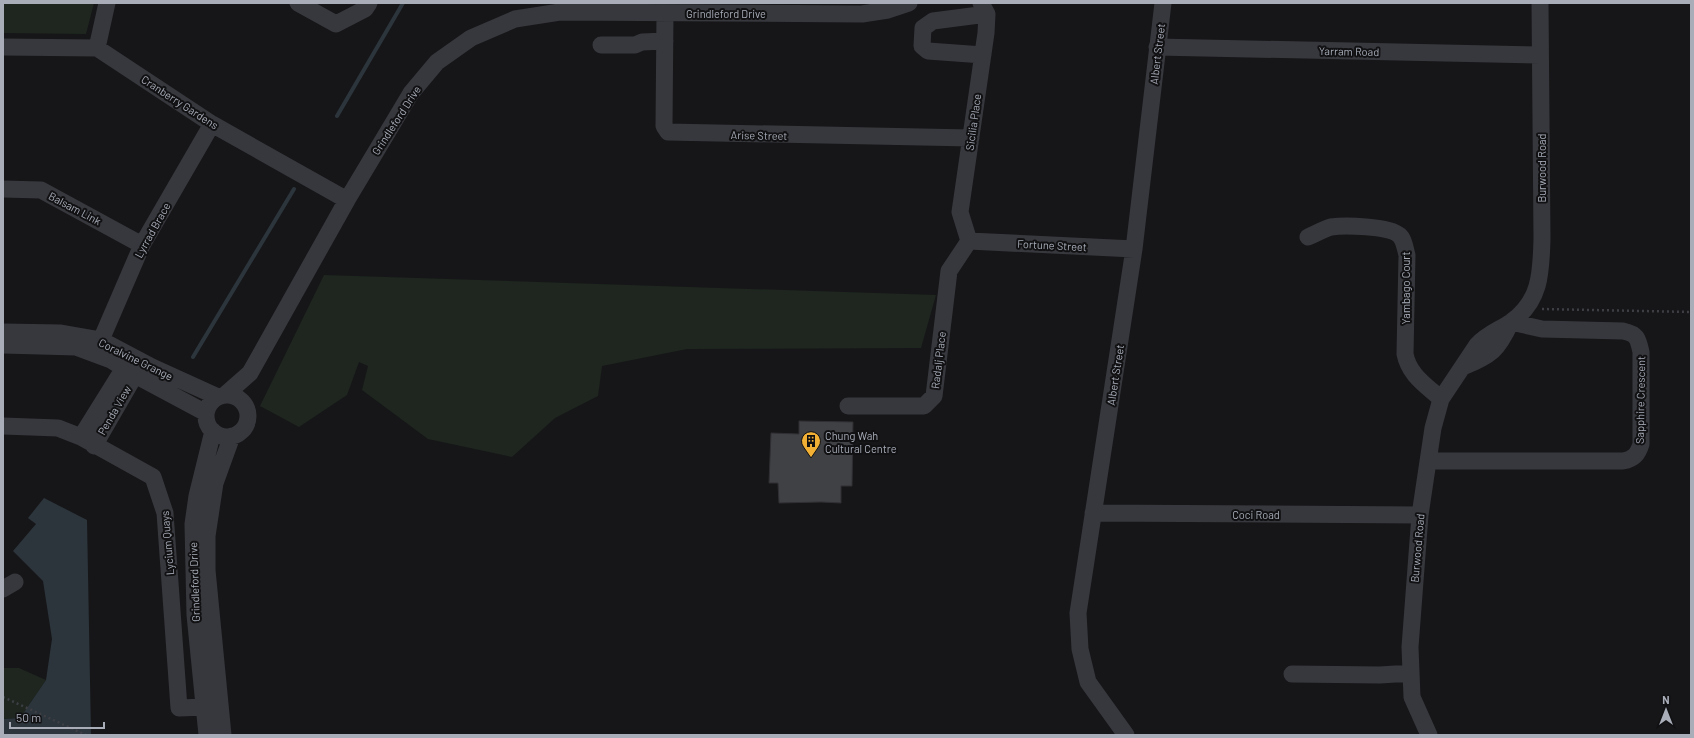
<svg xmlns="http://www.w3.org/2000/svg" width="1694" height="738" viewBox="0 0 1694 738" font-family="Barlow,sans-serif">
<style>
.green{fill:#1e261f}
.water{fill:#2c353c}
.lines{fill:none;stroke-linecap:round;stroke-linejoin:round}
.stream{stroke:#2c353c;stroke-width:4}
.building{fill:#404145;stroke:#303034}
.path{stroke:#3d3f44;stroke-width:2.5;stroke-dasharray:2 3;stroke-linecap:butt}
.minor{stroke:#37383d;stroke-width:17}
.labels{text-anchor:middle;dominant-baseline:central;stroke-width:4;stroke-linejoin:round;paint-order:stroke}
.street-label{font-size:11px;fill:#a8adb8;stroke:#111113}
.poi-label{font-size:11px;fill:#a8adb8;stroke:#111113;text-anchor:start}
</style>
<rect width="100%" height="100%" fill="#161618"/>
<path class="green" d="M3,3h91l-8,31 -83,-1z
M324,275l612,20 -15,53 -234,1 -85,17 -4,30 -43,22 -43,39 -84,-18 -66,-49 6,-24 -9,-4 -12,33 -48,32 -39,-21z
M3,668h16l27,12 -26,38 -17,1z"/>
<path class="water" d="M44,498l43,22 4,215h-88v-16l17,-1 26,-38 6,-41 -9,-58 -30,-30 23,-27 -8,-6z"/>
<g class="lines">
<path class="stream" d="M337,116l66,-113
M193,357l101,-168"/>
</g>
<path class="building" d="M799,421l54,1 -1,64h-11v17l-20,-1 -42,1 -1,-20h-9l2,-50 28,1z"/>
<g class="lines">
<path class="path" d="M1542,309l149,3
M3,697l83,38"/>
<path class="minor" d="M298,3l38,21 29,-15 4,-6
M665,13l-1,113 4,6 303,6
M601,45h34l7,-3 23,-1
M3,47l94,1 115,76 135,76
M1157,47l383,8
M97,48l10,-45
M983,55l-55,-4 -6,-5 1,-18 10,-7 54,-7
M3,189l38,1 101,55
M1308,237c7,-3 16,-8 23,-10 13,-2 58,-1 68,8 5,4 6,13 8,20l-2,99c4,21 21,31 36,45
M969,241l-9,-29 26,-179 1,-19 -6,-11
M969,241l165,8
M3,332l58,1 40,7 51,27 66,30
M101,340l41,-95 70,-121
M3,345l73,2 35,13 24,15 71,38
M1463,367c29,-13 34,-15 48,-45
M206 416a21 21 0 1 1 42 0a21 21 0 1 1-42 0Z
M225,395l25,-22 97,-173 64,-107 26,-31 34,-24 44,-19 45,-7 302,2 26,-4 21,-7
M848,406h76l10,-10 15,-125 20,-30
M3,426l55,2 23,9 72,40 12,36 14,195 26,-1 15,-3
M81,437l43,-69
M94,446l41,-71
M1428,461h195c11,-2 15,-7 18,-17v-92c-3,-14 -4,-18 -18,-21l-81,-2 -31,-7
M1093,513l327,2
M3,589l12,-7
M1292,674l88,1 31,-2
M207,735l-12,-120 -2,-91 4,-28 16,-65
M223,735l-16,-165v-34l8,-53 17,-47
M1126,735l-38,-53 -8,-33 -2,-36 56,-364 29,-246
M1429,735l-17,-38 -2,-50 10,-132 13,-87 8,-29 36,-54c10,-11 22,-15 34,-23 30,-21 30,-50 31,-83l-2,-236"/>
</g>
<defs>
<g id="building-pin" transform="scale(1)"><path d="M0 17L-7.5 6A9.5 9.5 0 1 1 7.5 6Z" fill="#f2b134" stroke="#111113"/><path d="M-4-6H4V6H1V3H-1V6H-4ZM-2.5-4.3h1.7v1.8h-1.7ZM.8-4.3h1.7v1.8H.8ZM-2.5-1h1.7V.8h-1.7ZM.8-1h1.7V.8H.8Z" fill="#111"/></g>
</defs>
<g fill-rule="evenodd">
<use href="#building-pin" x="811" y="441"/>
</g>
<g class="labels">
<g class="street-label">
<text x="726" y="13">Grindleford Drive</text>
<text transform="translate(1349 51) rotate(1)">Yarram Road</text>
<text transform="translate(1157 54) rotate(-83)">Albert Street</text>
<text transform="translate(180 102) rotate(33)">Cranberry Gardens</text>
<text transform="translate(396 120) rotate(-57)">Grindleford Drive</text>
<text transform="translate(973 122) rotate(-82)">Sicilia Place</text>
<text transform="translate(759 135) rotate(1)">Arise Street</text>
<text transform="translate(1541 168) rotate(-90)">Burwood Road</text>
<text transform="translate(75 208) rotate(28)">Balsam Link</text>
<text transform="translate(152 230) rotate(-61)">Lyrrad Brace</text>
<text transform="translate(1052 245) rotate(3)">Fortune Street</text>
<text transform="translate(1405 288) rotate(-90)">Yambago Court</text>
<text transform="translate(136 359) rotate(26)">Coralvine Grange</text>
<text transform="translate(938 360) rotate(-83)">Radalj Place</text>
<text transform="translate(1115 375) rotate(-81)">Albert Street</text>
<text transform="translate(1640 400) rotate(-89)">Sapphire Crescent</text>
<text transform="translate(114 410) rotate(-60)">Penda View</text>
<text x="1256" y="514">Coci Road</text>
<text transform="translate(167 543) rotate(-95)">Lycium Quays</text>
<text transform="translate(1417 548) rotate(-85)">Burwood Road</text>
<text transform="translate(194 582) rotate(-92)">Grindleford Drive</text>
</g>
<g class="poi-label">
<text x="825" y="435">Chung Wah<tspan x="825" dy="13">Cultural Centre</tspan></text>
</g>
</g>
<rect width="1694" height="738" fill="none" stroke="#a8adb8" stroke-width="8"/>
<g transform="translate(1666 710)" stroke="#111113" stroke-width="3" paint-order="stroke">
<path d="M0-3L7 15L0 10L-7 15Z" fill="#a8adb8"/>
<text y="-6" font-size="11" font-weight="bold" text-anchor="middle" fill="#a8adb8">N</text>
</g>
<path d="M10 722v6h94v-6" fill="none" stroke="#a8adb8" stroke-width="2"/>
<text x="16" y="722" font-size="12" fill="#a8adb8" stroke="#111113" stroke-width="3" paint-order="stroke">50 m</text>
</svg>
